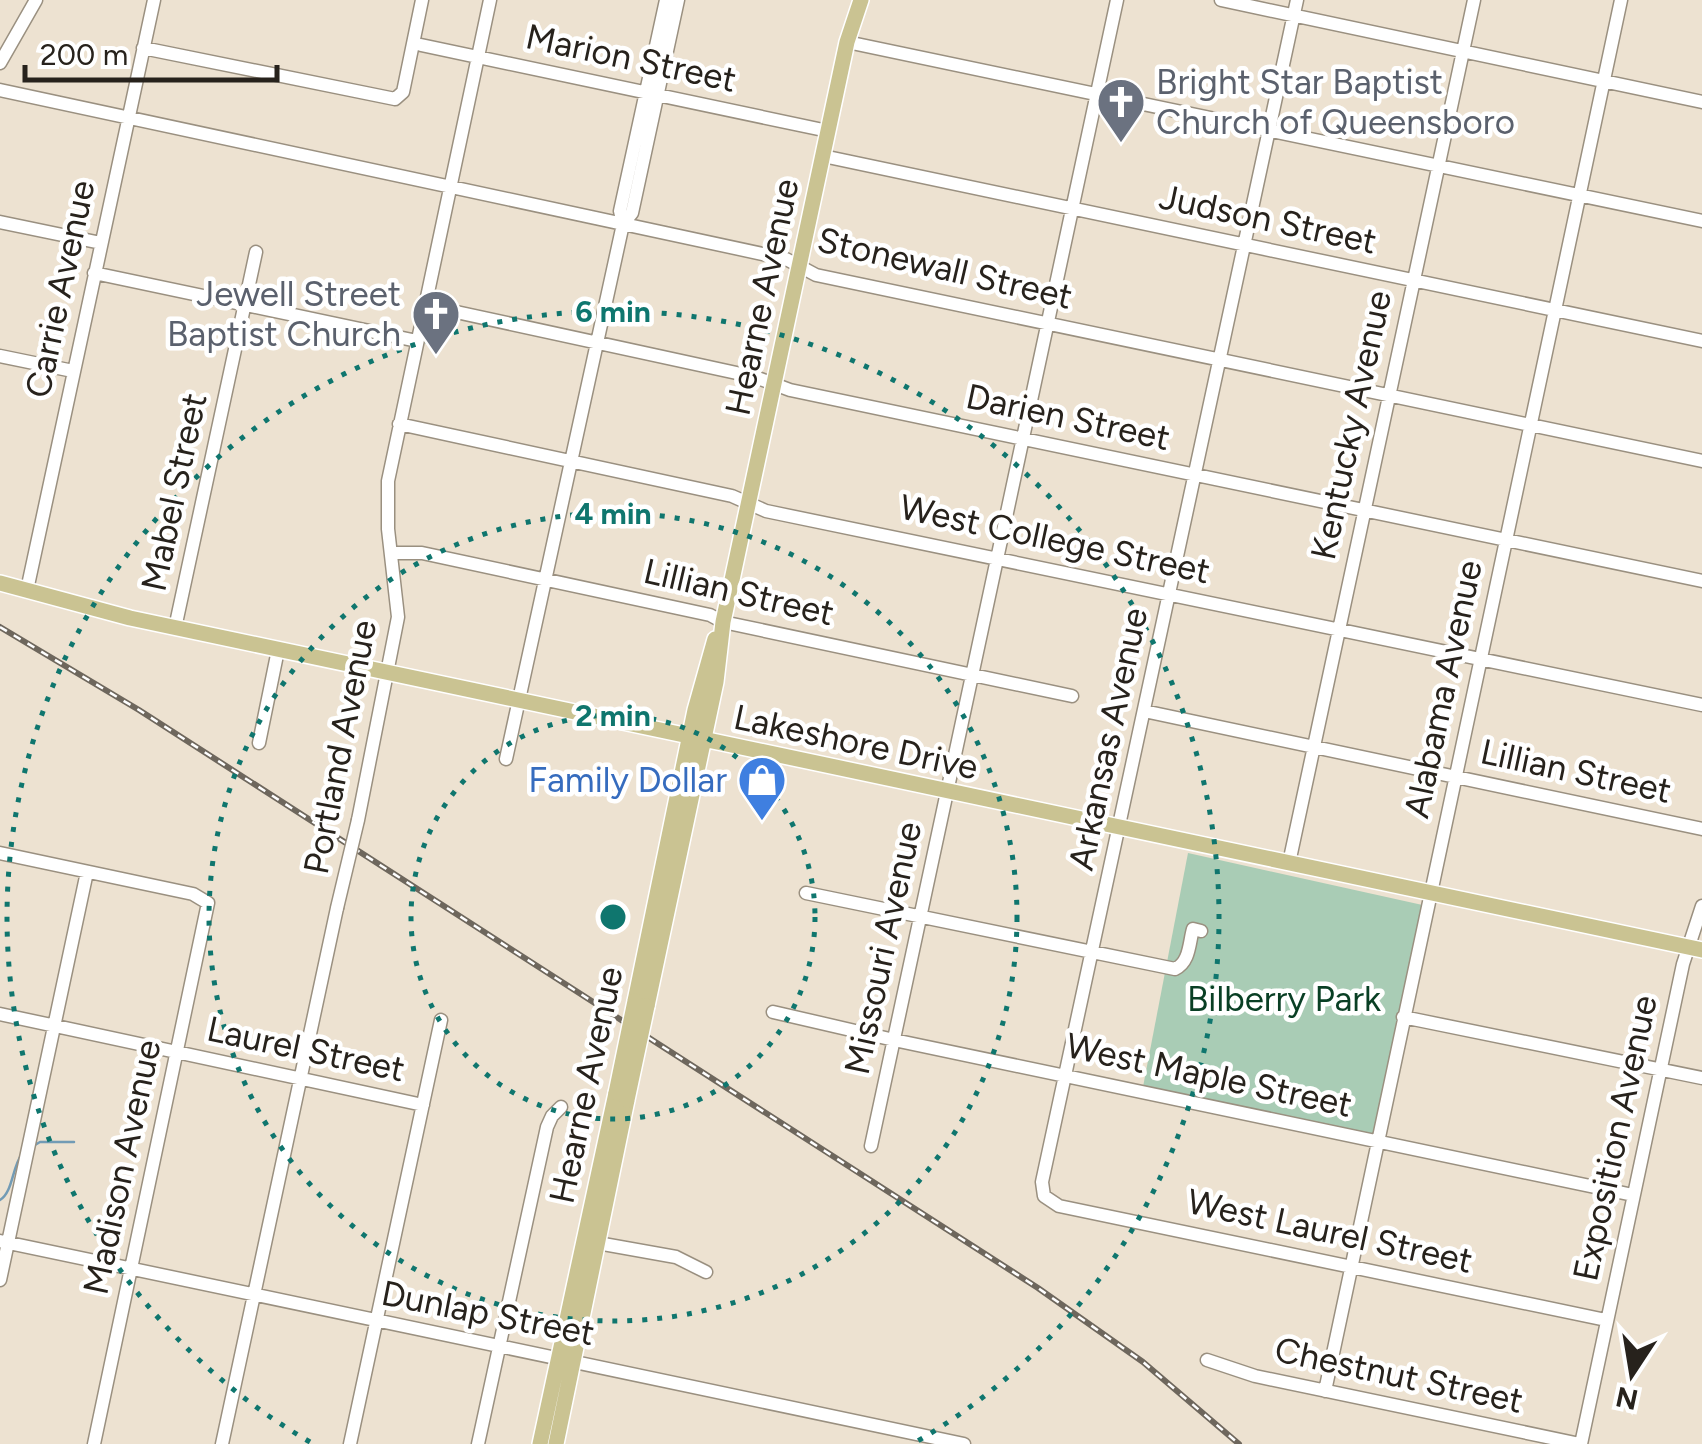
<svg xmlns="http://www.w3.org/2000/svg" width="1702" height="1444" viewBox="0 0 1702 1444" font-family="Figtree,sans-serif">
<style>
.green{fill:#a9ccb5}
.lines{fill:none;stroke-linecap:round;stroke-linejoin:round}
.stream{stroke:#729bb5;stroke-width:2.5}
.minor-casing{stroke:#9a9080;stroke-width:15}
.major-casing{stroke:#fff;stroke-width:18}
.minor{stroke:#fff;stroke-width:12}
.major{stroke:#cac392;stroke-width:15}
.rail-casing{stroke:#6e675d;stroke-width:6}
.rail{stroke:#fff;stroke-width:2.5;stroke-dasharray:8;stroke-linecap:butt}
.minor-bridge-casing{stroke:#9a9080;stroke-width:15;stroke-linecap:butt}
.major-bridge-casing{stroke:#fff;stroke-width:18;stroke-linecap:butt}
.minor-bridge{stroke:#fff;stroke-width:12}
.major-bridge{stroke:#cac392;stroke-width:15}
.ring{fill:none;stroke:#0f766e;stroke-width:5;stroke-dasharray:5 10}
.labels{text-anchor:middle;dominant-baseline:central;stroke-width:9;stroke-linejoin:round;paint-order:stroke}
.street-label{font-size:35px;fill:#27221c;stroke:#fff}
.worship-label{font-size:35px;fill:#5b616d;stroke:#fff;text-anchor:start}
.shop-label{font-size:35px;fill:#366cbe;stroke:#fff;text-anchor:end}
.park-label{font-size:35px;fill:#093f24;stroke:#fff}
.centre{fill:#0f766e;stroke:#fff;stroke-width:5}
.ring-label{font-size:30px;text-anchor:middle;font-weight:bold;fill:#0f766e;stroke:#fff;stroke-width:9;stroke-linejoin:round;paint-order:stroke}
</style>
<rect width="100%" height="100%" fill="#ede2d1"/>
<path class="green" d="M1188,853l239,53 -50,235 -235,-49z"/>
<g class="lines">
<path class="stream" d="M35,1145l5,-3h34
M0,1200c13,-8 12,-33 22,-46"/>
<g class="minor-casing">
<path id="minor" d="M1221,0l481,102
M1297,0l-255,1182 2,14 15,10 547,114
M847,42l855,179
M421,45l407,86
M143,48l252,51 8,-7 19,-92
M0,63l36,-63
M0,90l786,169 30,16 886,186
M823,156l879,185
M0,222l101,21
M623,224l9,-11 46,-213
M94,273l323,68
M424,305l331,72 35,13 912,191
M0,356l73,15
M399,424l333,72 34,15 936,194
M392,553h30l288,62 13,7 349,74
M27,590l127,-590
M175,628l81,-376
M1144,711l558,118
M259,743l19,-93
M506,759l117,-535 -3,-13 46,-211
M358,820l40,-203 -10,-88v-48l102,-481
M0,853l193,41 15,9 -114,541
M1289,863l185,-863
M806,893l369,76c15,-7 14,-26 18,-40l8,2
M773,1012l121,28 739,155
M0,1014l423,91
M1403,1017l299,61
M871,1146l246,-1146
M0,1241l964,203
M592,1242l84,15 30,15
M0,1280l87,-408
M1207,1360l48,16 325,68
M1325,1391l296,-1391
M222,1444l115,-536
M350,1444l91,-424
M478,1444l69,-317 5,-11 9,-9
M1581,1444l102,-480 19,-58"/>
</g>
<g class="major-casing">
<path id="major" d="M0,583l130,35 1572,332
M635,1001l60,-291 20,-71
M647,1006l69,-324 7,-60 124,-580 14,-42
M540,1444l76,-351
M556,1444l71,-344"/>
</g>
<use href="#minor" class="minor"/>
<use href="#major" class="major"/>
<g class="rail-casing">
<path id="rail" d="M0,627l139,83 899,578 105,74 96,82"/>
</g>
<use href="#rail" class="rail"/>
<g class="minor-bridge-casing">
<path id="minor-bridge" d="M337,908l21,-88"/>
</g>
<g class="major-bridge-casing">
<path id="major-bridge" d="M616,1093l19,-92
M627,1100l20,-94"/>
</g>
<use href="#minor-bridge" class="minor-bridge"/>
<use href="#major-bridge" class="major-bridge"/>
</g>
<g class="ring">
<circle cx="613" cy="917" r="202"/>
<circle cx="613" cy="917" r="404"/>
<path d="M310 1442A606 606 0 1 1 916 1442"/>
</g>
<defs>
<g id="church-pin" transform="scale(2.5)"><path d="M0 17L-7.5 6A9.5 9.5 0 1 1 7.5 6Z" fill="#6b7280" stroke="#fff"/><path d="M-1.2-6h2.4v3.5h3.3v2.4h-3.3V6h-2.4V-.1h-3.3v-2.4h3.3Z" fill="#fff"/></g>
<g id="shop-pin" transform="scale(2.5)"><path d="M0 17L-7.5 6A9.5 9.5 0 1 1 7.5 6Z" fill="#3f7fe0" stroke="#fff"/><path d="M-5-2.5h2.3a2.7 3.5 0 0 1 5.4 0H5L5.5 6h-11ZM-1.5-2.5h3a1.5 2.3 0 0 0-3 0Z" fill="#fff"/></g>
</defs>
<g fill-rule="evenodd">
<use href="#church-pin" x="1121" y="102"/>
<use href="#church-pin" x="436" y="314"/>
<use href="#shop-pin" x="762" y="780"/>
</g>
<g class="labels">
<g class="street-label">
<text transform="translate(631 58) rotate(12)">Marion Street</text>
<text transform="translate(1268 219) rotate(12)">Judson Street</text>
<text transform="translate(945 268) rotate(13)">Stonewall Street</text>
<text transform="translate(60 289) rotate(-78)">Carrie Avenue</text>
<text transform="translate(762 297) rotate(-78)">Hearne Avenue</text>
<text transform="translate(1068 417) rotate(12)">Darien Street</text>
<text transform="translate(1351 425) rotate(-78)">Kentucky Avenue</text>
<text transform="translate(174 492) rotate(-78)">Mabel Street</text>
<text transform="translate(1055 539) rotate(12)">West College Street</text>
<text transform="translate(739 592) rotate(13)">Lillian Street</text>
<text transform="translate(1443 689) rotate(-78)">Alabama Avenue</text>
<text transform="translate(1108 739) rotate(-78)">Arkansas Avenue</text>
<text transform="translate(856 742) rotate(12)">Lakeshore Drive</text>
<text transform="translate(340 747) rotate(-79)">Portland Avenue</text>
<text transform="translate(1576 771) rotate(12)">Lillian Street</text>
<text transform="translate(883 948) rotate(-78)">Missouri Avenue</text>
<text transform="translate(306 1049) rotate(12)">Laurel Street</text>
<text transform="translate(1209 1075) rotate(12)">West Maple Street</text>
<text transform="translate(586 1085) rotate(-78)">Hearne Avenue</text>
<text transform="translate(1615 1138) rotate(-78)">Exposition Avenue</text>
<text transform="translate(122 1167) rotate(-78)">Madison Avenue</text>
<text transform="translate(1330 1231) rotate(12)">West Laurel Street</text>
<text transform="translate(488 1313) rotate(11)">Dunlap Street</text>
<text transform="translate(1399 1375) rotate(12)">Chestnut Street</text>
</g>
<g class="worship-label">
<text x="1156" y="82">Bright Star Baptist<tspan x="1156" dy="40">Church of Queensboro</tspan></text>
<text x="401" y="294" text-anchor="end">Jewell Street<tspan x="401" dy="40">Baptist Church</tspan></text>
</g>
<g class="shop-label">
<text x="727" y="780">Family Dollar</text>
</g>
<g class="park-label">
<text x="1284" y="999">Bilberry Park</text>
</g>
</g>
<circle cx="613" cy="917" r="15" class="centre"/>
<g class="ring-label">
<text x="613" y="322">6 min</text>
<text x="613" y="524">4 min</text>
<text x="613" y="726">2 min</text>
</g>
<g transform="translate(1632 1374) rotate(192)" stroke="#ffffff" stroke-width="8" paint-order="stroke">
<path d="M0-8L18 38L0 25L-18 38Z" fill="#27221c"/>
<text y="-15" font-size="28" font-weight="bold" text-anchor="middle" fill="#27221c">N</text>
</g>
<path d="M25 65v15h252v-15" fill="none" stroke="#27221c" stroke-width="5"/>
<text x="40" y="65" font-size="30" fill="#27221c" stroke="#ffffff" stroke-width="8" paint-order="stroke">200 m</text>
</svg>
